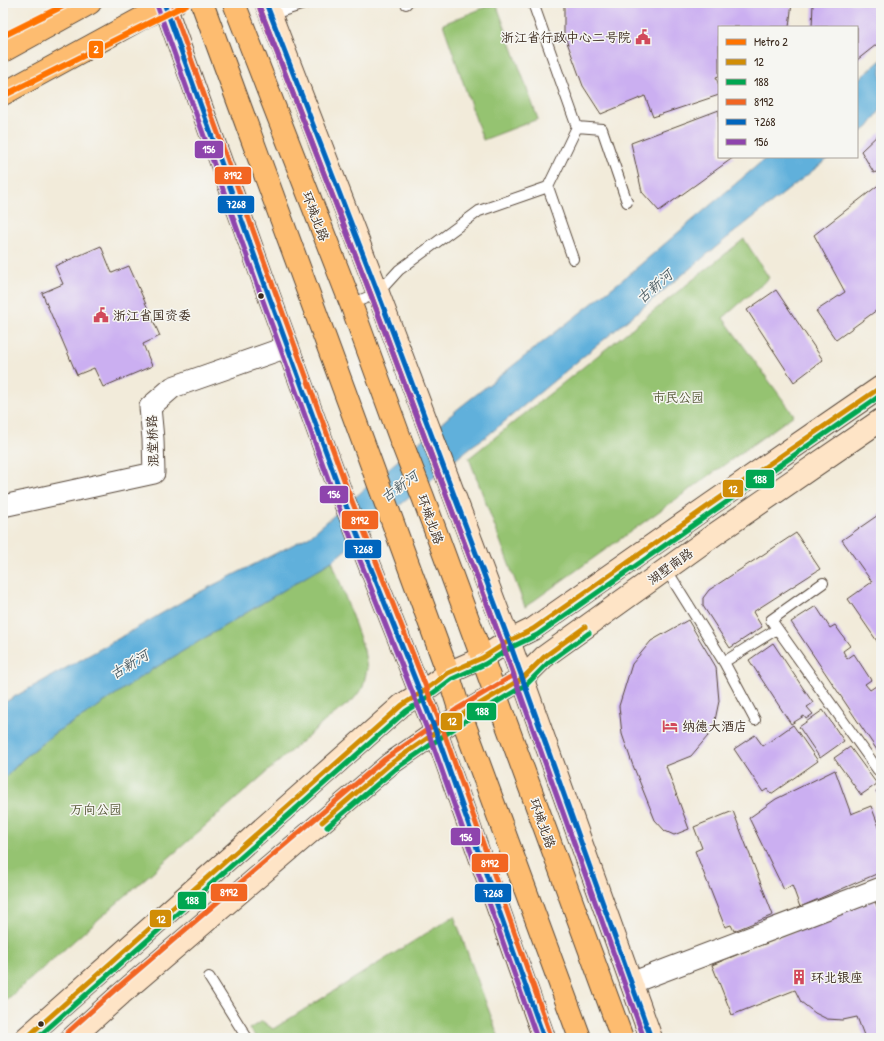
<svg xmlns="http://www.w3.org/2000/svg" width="884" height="1041" viewBox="0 0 884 1041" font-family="'Patrick Hand','LXGW WenKai TC',sans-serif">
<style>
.green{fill:#95c371;stroke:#687648}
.water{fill:#61b0db;stroke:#4e6d7c}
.building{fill:#cbaff1}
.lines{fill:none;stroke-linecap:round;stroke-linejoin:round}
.service-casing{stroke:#56473a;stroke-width:12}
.minor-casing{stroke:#56473a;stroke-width:23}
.secondary-casing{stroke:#56473a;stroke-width:24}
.primary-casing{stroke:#56473a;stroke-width:24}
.service{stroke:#fff;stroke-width:10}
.minor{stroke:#fff;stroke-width:21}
.secondary{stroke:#fee4c6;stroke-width:22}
.primary{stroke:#fdbc70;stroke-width:22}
.bus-1-casing{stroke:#f6f6f2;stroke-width:8}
.bus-2-casing{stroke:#f6f6f2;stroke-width:8}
.bus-3-casing{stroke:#f6f6f2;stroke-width:8}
.bus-4-casing{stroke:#f6f6f2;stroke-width:8}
.bus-5-casing{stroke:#f6f6f2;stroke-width:8}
.bus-1{stroke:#d18d06;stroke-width:5}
.bus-2{stroke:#00a651;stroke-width:5}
.bus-3{stroke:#f26522;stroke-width:5}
.bus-4{stroke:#0065bd;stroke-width:5}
.bus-5{stroke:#8e44ad;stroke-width:5}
.metro-1-casing{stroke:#f6f6f2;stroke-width:9}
.metro-1{stroke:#ff7300;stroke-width:6}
.bus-dot{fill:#3b2a1e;stroke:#f6f6f2;stroke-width:1.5}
.labels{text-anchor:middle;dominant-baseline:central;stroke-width:3;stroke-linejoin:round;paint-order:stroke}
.poi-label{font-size:13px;fill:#3b2a1e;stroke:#f6f6f2;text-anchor:start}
.street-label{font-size:13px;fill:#3b2a1e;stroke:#f6f6f2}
.park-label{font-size:13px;fill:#565837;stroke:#f6f6f2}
.water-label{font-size:14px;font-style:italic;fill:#485960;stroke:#f6f6f2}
.line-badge{stroke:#f6f6f2;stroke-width:1.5}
.badge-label{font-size:11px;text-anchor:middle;font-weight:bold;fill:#fff}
</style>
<rect width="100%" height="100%" fill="#f6f6f2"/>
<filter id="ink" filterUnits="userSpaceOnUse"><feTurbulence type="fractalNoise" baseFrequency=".025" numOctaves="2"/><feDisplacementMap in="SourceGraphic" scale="8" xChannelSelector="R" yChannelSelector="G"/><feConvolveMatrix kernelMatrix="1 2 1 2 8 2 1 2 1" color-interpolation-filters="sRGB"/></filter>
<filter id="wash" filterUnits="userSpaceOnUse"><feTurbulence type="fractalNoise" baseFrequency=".012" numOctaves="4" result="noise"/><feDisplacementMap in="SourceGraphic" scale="16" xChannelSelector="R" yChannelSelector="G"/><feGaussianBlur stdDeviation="0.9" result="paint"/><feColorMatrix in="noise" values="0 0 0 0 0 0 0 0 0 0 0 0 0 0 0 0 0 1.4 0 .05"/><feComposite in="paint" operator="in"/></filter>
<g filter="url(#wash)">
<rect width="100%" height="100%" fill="#f2ebda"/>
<path class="green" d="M496,3l42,116 -55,21 -40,-116z
M744,239l25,39 -46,40 71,97 -269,192 -56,-149z
M332,561l9,24 23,65 3,19 -4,18 -10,13 -28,21 -322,282v-223l20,-21 33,-27 28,-16 61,-42z
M454,916l45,122h-242l-8,-9 13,-8 11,8z"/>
<path class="water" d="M881,60v49l-13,18 -11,8v-54z
M767,157h63l-103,81 -240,198 -15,10 -140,115 -187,113 -61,42 -28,16 -33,27 -20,21v-76l4,-3 102,-57 81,-47 120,-61 149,-128 168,-132z"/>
<g id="blocks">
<path class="building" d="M564,3h228l-3,24h-70v49l-3,1 3,9v9l-66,22 -8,-21 -44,18 -18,-28 -19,-52z
M813,3h68v38l-24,19v-33h-45z
M719,110v47h15l-75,54 -17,-19 -11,-49z
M881,132v38l-7,3 -13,-22z
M881,183v124l-45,33 -20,-29 29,-19 -31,-57z
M101,246l11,27 17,-7 31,70 -17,8 9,22 -49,21 -9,-19 -17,7 -35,-82 21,-9 -8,-18z
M776,290l47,70 -29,22 -47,-72z
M881,513v134l-33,-48 24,-17 -30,-42z
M796,533l24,36 -67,43 9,15 -32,21 -27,-42v-8l6,-8z
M816,606l14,22 5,-3 15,21 -7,5 4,8 7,-5 17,26 -6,4 5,6 6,-4 5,7v63l-90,-134z
M688,620l28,47 3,34 -6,29 -22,26 -25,10 23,63 -15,6 -9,-4 -10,-11 -23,-57 -10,-29 -3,-28 13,-42 19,-23z
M773,643l40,60 -6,4 6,7 -7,5 -2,-3 -13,8 -42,-64z
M823,710l21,31 -24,17 -21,-31z
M793,725l25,36 -47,33 -4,-5 -4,3 -29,-43 21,-14 8,11z
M850,747l27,37 -16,11 -27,-37z
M835,770l16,44 20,-8 10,26v40l-81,35 -8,-22 -8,5 -35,-72 27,-19z
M881,788v11l-5,-8z
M733,811l40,104 -39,16 -3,-6 -6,2 -30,-76 7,-3 -8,-21z
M874,899l7,17v122h-16l-8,-21 -14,3 -16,-1 -12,-6 -14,-11 -6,-12 -63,25 -20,-50z"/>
</g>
</g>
<g filter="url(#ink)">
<use href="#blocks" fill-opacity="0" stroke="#56473a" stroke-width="1"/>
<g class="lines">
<g class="service-casing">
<path id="service" d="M406,4l1,-1
M270,15l37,-12
M577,127l25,2 25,73
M548,187l25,72
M351,304l27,-11 21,-23 80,-59 69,-24 29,-60 -44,-124
M666,569l58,93 31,58
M823,583l-52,37 107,150 3,1
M724,662l53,-33
M209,977l38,61"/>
</g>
<g class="minor-casing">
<path id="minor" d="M3,506l151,-33 -1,-34 -3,-32 23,-20 114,-40
M631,983l250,-95"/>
</g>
<g class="secondary-casing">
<path id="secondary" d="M164,3l105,293 72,197 95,239 108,306
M266,3l112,290 131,348 142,397
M26,1038l376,-333 19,-12 27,-20 34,-15 27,-17 24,-12 178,-125 170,-117
M72,1038l49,-44 269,-230 71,-49 62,-37 21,-21 174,-125 163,-112"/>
</g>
<g class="primary-casing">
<path id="primary" d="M202,3l246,670 13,42 119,323
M234,3l117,301 49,134 23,59 199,541
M3,51l87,-48
M3,94l143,-78 29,-13"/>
</g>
<use href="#service" class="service"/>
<use href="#minor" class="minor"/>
<use href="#secondary" class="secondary"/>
<use href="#primary" class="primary"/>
<g class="bus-1-casing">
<path id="bus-1" d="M322,822l68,-58 71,-49 62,-37 21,-21 41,-30
M26,1038l376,-333 19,-12 27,-20 34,-15 27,-17 24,-12 178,-125 170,-117"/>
</g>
<g class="bus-2-casing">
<path id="bus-2" d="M327,827l67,-57 71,-49 62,-37 22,-22 40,-29
M37,1038l369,-327 19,-12 27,-20 33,-15 27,-17 25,-12 178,-125 166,-115"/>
</g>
<g class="bus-3-casing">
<path id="bus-3" d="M171,3l105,291 72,197 95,239 108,306
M67,1033l49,-44 269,-230 72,-50 57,-34 -143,-380 -112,-289"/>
</g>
<g class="bus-4-casing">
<path id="bus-4" d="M164,3l105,293 72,197 95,239 108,306
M266,3l112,290 131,348 142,397"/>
</g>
<g class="bus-5-casing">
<path id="bus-5" d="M157,5l105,293 72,197 95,239 108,304
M259,6l112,289 131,348 142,395"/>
</g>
<use href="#bus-1" class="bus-1"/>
<use href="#bus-2" class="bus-2"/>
<use href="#bus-3" class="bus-3"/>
<use href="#bus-4" class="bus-4"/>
<use href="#bus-5" class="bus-5"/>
<g class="metro-1-casing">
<path id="metro-1" d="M3,36l66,-33
M3,96l186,-93"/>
</g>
<use href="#metro-1" class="metro-1"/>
</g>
</g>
<defs>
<g id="civic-bare" transform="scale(1.2)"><path d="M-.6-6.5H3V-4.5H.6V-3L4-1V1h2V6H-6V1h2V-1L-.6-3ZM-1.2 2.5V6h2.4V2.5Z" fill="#d1495b" stroke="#f6f6f2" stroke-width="2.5" paint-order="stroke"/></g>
<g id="hotel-bare" transform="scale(1.2)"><path d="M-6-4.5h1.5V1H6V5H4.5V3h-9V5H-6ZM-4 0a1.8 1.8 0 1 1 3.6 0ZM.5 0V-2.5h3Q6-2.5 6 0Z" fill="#d1495b" stroke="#f6f6f2" stroke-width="2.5" paint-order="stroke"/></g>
<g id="building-bare" transform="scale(1.2)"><path d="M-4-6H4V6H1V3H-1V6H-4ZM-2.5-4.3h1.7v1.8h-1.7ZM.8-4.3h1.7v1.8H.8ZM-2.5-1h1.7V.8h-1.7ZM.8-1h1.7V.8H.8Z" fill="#d1495b" stroke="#f6f6f2" stroke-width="2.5" paint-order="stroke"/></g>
</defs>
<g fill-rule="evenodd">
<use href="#civic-bare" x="643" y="37"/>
<use href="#civic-bare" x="101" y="315"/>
<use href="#hotel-bare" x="670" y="726"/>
<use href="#building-bare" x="799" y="977"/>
</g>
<g class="bus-dot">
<circle cx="261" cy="296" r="3.5"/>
<circle cx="41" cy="1024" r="3.5"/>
</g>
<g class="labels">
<g class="poi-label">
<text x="631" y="37" text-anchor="end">浙江省行政中心二号院</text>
<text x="113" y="315">浙江省国资委</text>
<text x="682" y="726">纳德大酒店</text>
<text x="811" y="977">环北银座</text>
</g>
<g class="street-label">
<text transform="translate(316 216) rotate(69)">环城北路</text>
<text transform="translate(152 441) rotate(-92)">混堂桥路</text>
<text transform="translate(431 519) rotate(70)">环城北路</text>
<text transform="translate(670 566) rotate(-36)">湖墅南路</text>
<text transform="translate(543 823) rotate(70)">环城北路</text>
</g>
<g class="park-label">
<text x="678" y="397">市民公园</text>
<text x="96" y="809">万向公园</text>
</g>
<g class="water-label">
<text transform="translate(654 286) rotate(-41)">古新河</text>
<text transform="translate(399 486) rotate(-36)">古新河</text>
<text transform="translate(129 664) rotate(-31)">古新河</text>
</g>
</g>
<g class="line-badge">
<rect x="88" y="40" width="16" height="19" rx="4" fill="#ff7300"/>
<rect x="194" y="140" width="30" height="19" rx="4" fill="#8e44ad"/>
<rect x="214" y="166" width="38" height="19" rx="4" fill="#f26522"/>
<rect x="217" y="195" width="38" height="19" rx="4" fill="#0065bd"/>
<rect x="745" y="469" width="30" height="20" rx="4" fill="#00a651"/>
<rect x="722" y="479" width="22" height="19" rx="4" fill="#d18d06"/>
<rect x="319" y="485" width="30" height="19" rx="4" fill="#8e44ad"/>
<rect x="341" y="510" width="38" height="20" rx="4" fill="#f26522"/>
<rect x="344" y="539" width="38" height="20" rx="4" fill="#0065bd"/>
<rect x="466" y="702" width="31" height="19" rx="4" fill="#00a651"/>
<rect x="440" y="712" width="23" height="19" rx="4" fill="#d18d06"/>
<rect x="450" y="827" width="31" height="19" rx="4" fill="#8e44ad"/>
<rect x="471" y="853" width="38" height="20" rx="4" fill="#f26522"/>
<rect x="210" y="883" width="38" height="19" rx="4" fill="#f26522"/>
<rect x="474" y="883" width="38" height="20" rx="4" fill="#0065bd"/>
<rect x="177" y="891" width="30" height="19" rx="4" fill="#00a651"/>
<rect x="149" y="909" width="23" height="19" rx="4" fill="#d18d06"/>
</g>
<g class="badge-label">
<text x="96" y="53">2</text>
<text x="209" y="153">156</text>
<text x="233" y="179">8192</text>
<text x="236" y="208">7268</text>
<text x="760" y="483">188</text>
<text x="733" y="493">12</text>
<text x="334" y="498">156</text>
<text x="360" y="524">8192</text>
<text x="363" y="553">7268</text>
<text x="482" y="715">188</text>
<text x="452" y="725">12</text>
<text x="466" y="841">156</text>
<text x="490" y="867">8192</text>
<text x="229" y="896">8192</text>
<text x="493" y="897">7268</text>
<text x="192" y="904">188</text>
<text x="161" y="923">12</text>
</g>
<rect width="884" height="1041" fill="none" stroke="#f6f6f2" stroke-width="16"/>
<rect x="718" y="26" width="140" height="132" fill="#f6f6f2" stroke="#aba49d"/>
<rect x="726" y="39" width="20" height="6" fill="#ff7300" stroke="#aba49d"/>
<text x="754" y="46" font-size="12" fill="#3b2a1e">Metro 2</text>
<rect x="726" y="59" width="20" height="6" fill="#d18d06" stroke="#aba49d"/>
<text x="754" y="66" font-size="12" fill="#3b2a1e">12</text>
<rect x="726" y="79" width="20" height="6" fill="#00a651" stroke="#aba49d"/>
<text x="754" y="86" font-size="12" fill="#3b2a1e">188</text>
<rect x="726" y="99" width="20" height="6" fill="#f26522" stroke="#aba49d"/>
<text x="754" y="106" font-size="12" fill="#3b2a1e">8192</text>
<rect x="726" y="119" width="20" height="6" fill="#0065bd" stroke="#aba49d"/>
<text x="754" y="126" font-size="12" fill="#3b2a1e">7268</text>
<rect x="726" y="139" width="20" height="6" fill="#8e44ad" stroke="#aba49d"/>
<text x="754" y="146" font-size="12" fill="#3b2a1e">156</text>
</svg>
